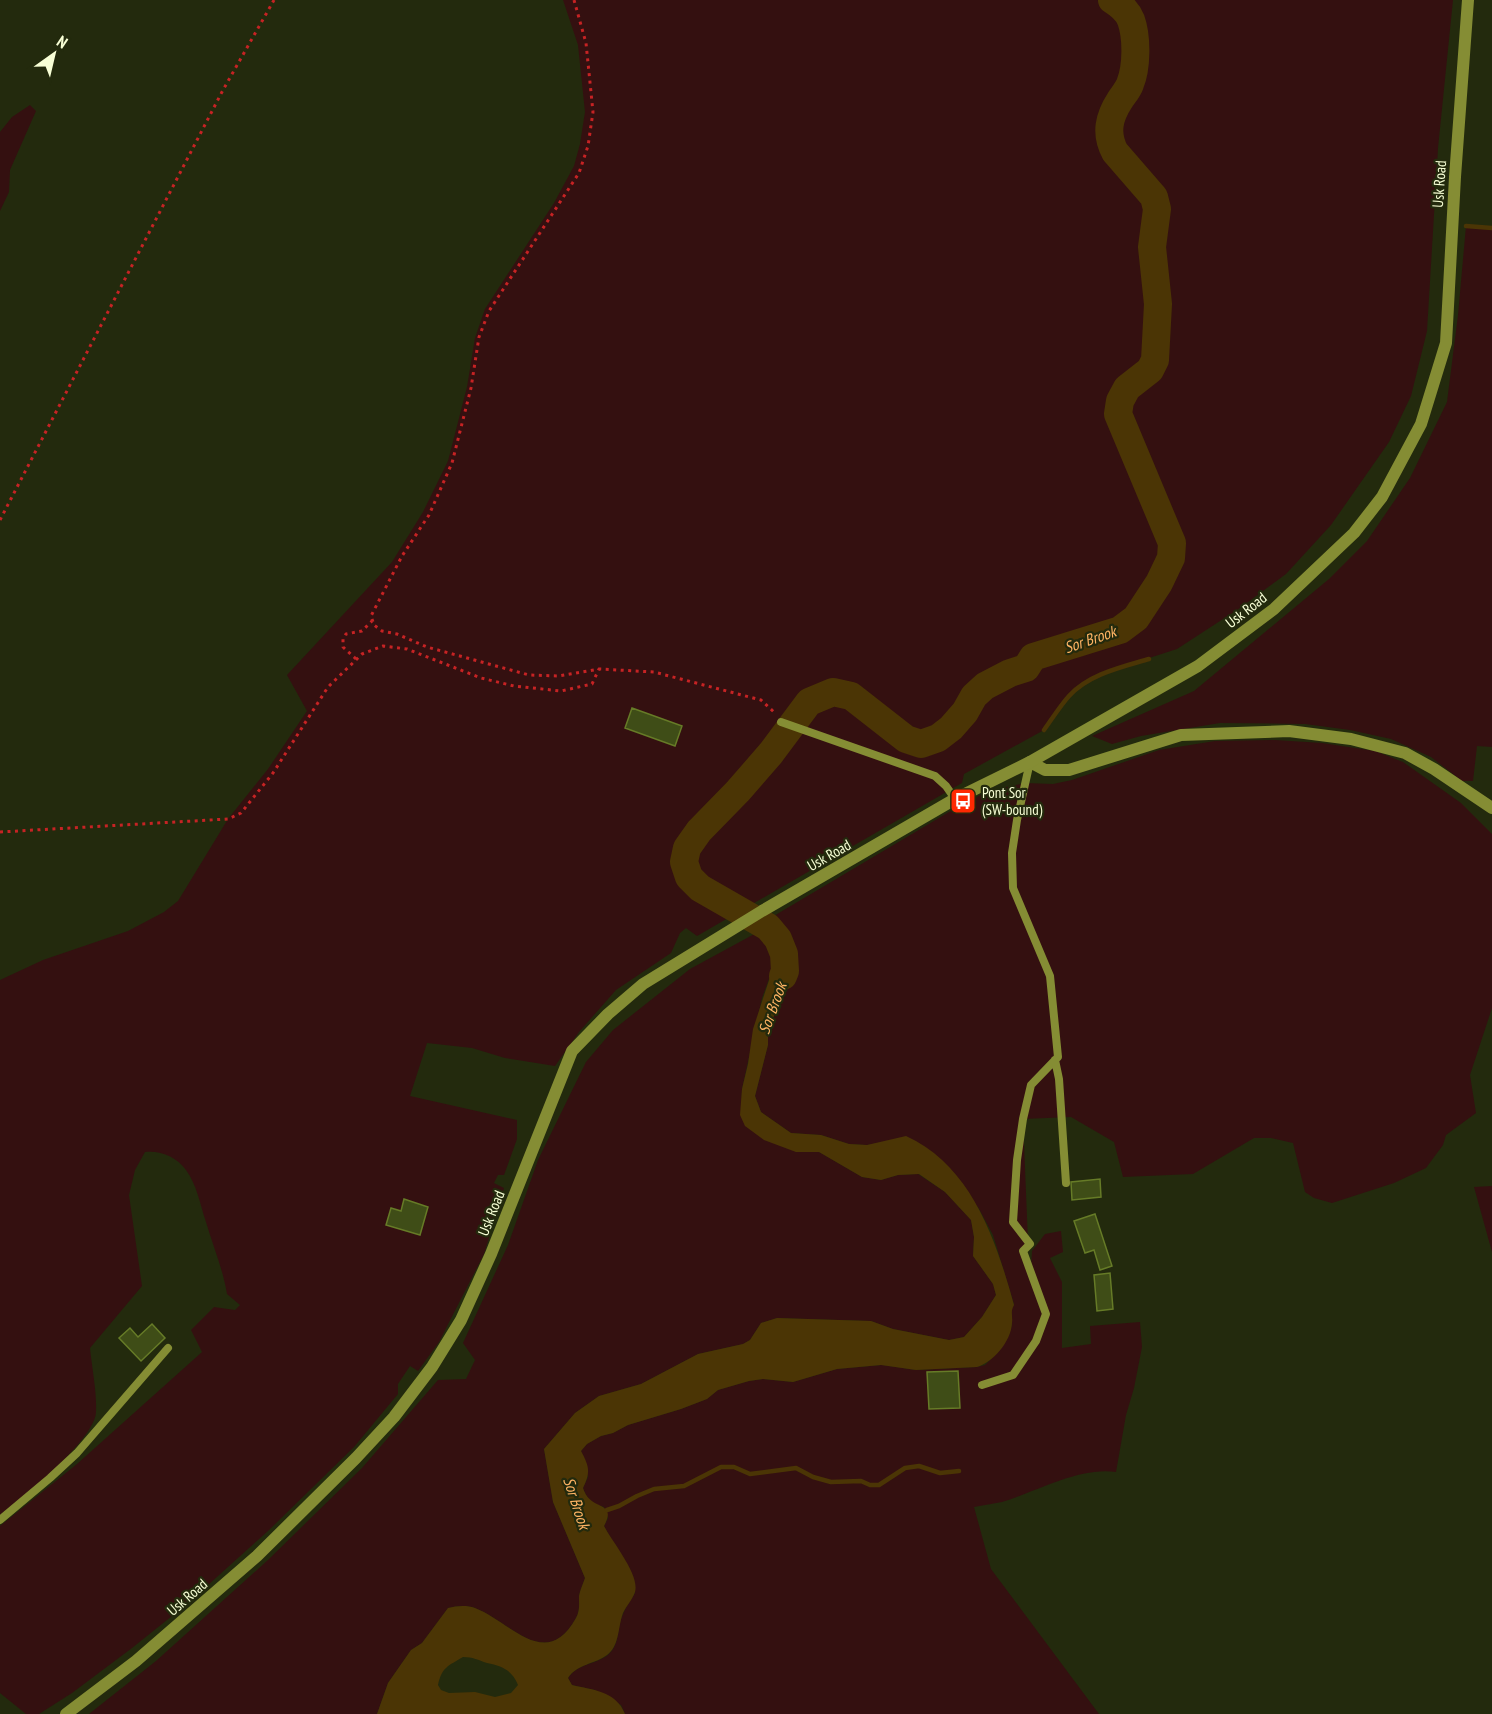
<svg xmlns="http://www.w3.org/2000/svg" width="1492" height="1714" viewBox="0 0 1492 1714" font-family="'PT Sans Narrow',sans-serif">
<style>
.green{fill:#341010}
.water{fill:#4b3505;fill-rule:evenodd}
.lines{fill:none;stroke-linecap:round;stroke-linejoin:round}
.stream{stroke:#4b3505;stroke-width:4.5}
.river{stroke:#4b3505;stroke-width:28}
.building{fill:#3f4d17;stroke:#667b27;stroke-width:1.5}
.path{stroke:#c62324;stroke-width:3;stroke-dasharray:3 4.5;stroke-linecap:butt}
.service{stroke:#858d34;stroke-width:8}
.minor{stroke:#858d34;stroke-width:12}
.tertiary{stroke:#858d34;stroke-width:12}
.labels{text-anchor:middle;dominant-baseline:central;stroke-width:4.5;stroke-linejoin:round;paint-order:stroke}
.street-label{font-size:15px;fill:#f8ffd6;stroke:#232a0d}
.poi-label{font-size:15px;fill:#f8ffd6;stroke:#232a0d;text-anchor:start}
.water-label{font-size:16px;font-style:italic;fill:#ffb464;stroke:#232a0d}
</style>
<rect width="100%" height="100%" fill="#232a0d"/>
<path class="green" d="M563,0h890l-15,148 -11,183 -16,65 -22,46 -58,83 -45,49 -46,34 -63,41 -62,20 -26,12 -19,14 -26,35 -80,44 -2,9 -265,153 -11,-8 -6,5 -9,20 -55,37 -37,42 -24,34 -50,-8 -33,-10 -45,-5 -17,53 107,24v19l-13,36h-6l-4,8 10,5 -20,66 -45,88 -21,29 -8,-5 -12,18v10l-44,53 -86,84 -81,73 -55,44 -60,45 -33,21h-13l-26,-21v-167l77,-62 125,-112 -11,-22 23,-23 21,3 5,-5 -13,-11c-4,-25 -14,-48 -21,-72 -6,-18 -9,-37 -20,-52 -9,-13 -26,-20 -41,-18l-10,18 -6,25 13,91 -52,62c2,21 7,44 6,64 -1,27 -74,87 -96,103v-535l43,-20 85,-29 36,-19 14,-11 50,-82 40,-50 39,-58 -20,-36 105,-113 31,-50 25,-51 19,-74 8,-49 10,-29 69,-106 20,-37 6,-22 5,-32 -7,-67z
M30,105l6,6 -26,59 -1,22 -9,19v-79l12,-15z
M1466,226l26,2v519l-15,-1 -4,35h-11l-31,-24 -40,-18 -41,-9 -45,-6 -85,-1 -79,13 -29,8 -20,-8 102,-45 135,-112 38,-38 43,-63 37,-76 11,-87z
M1275,740l47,3 53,8 28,11 58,41 31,31v174l-22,67 6,38 -30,22 -3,10 -17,23 -32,15 -62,20 -18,-5 -9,-6 -12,-49 -22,-5h-17l-61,36 -70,3 -9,-35 -43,-25 -48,2 5,123 -4,9 7,18 1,-18 13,-17 16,-3 2,21 -13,6 12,24v66l29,-4 -1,-18 50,-4 2,25 -8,41 -8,27 -10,57c-37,-5 -78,19 -114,30 -9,2 -19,3 -28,5l17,62 108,145h-474l-4,-9 -26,-15 -23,-5 -4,-7c10,-15 28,-13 41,-24 11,-10 8,-27 14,-40 3,-8 8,-14 12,-21l-20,-47 -11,-20 4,-8 -4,-11c-11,-3 -17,-7 -21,-19l5,-11 -7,-26 6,-7 14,-8 12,-3 15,-8 53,-16 26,-10 11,-9 31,-9 14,-2 30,3 44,-13 45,-4 34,5 61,-3 8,-2 14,-14 10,-16 3,-11 -2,-12 4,-8 -21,-69 -15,-28 -95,-65 -16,3 -18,-1 -28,-9 -30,-2 -30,-21 -6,-16 13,-51v-15l27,-64 -18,-26 -3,25 -12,33 -20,91 -1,26 55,37h23l43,25 19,3 17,-5 20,-1 27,18 26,28 3,17 -1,19 20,28 3,11 -14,22 -18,20 -15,3 -56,-11 -22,-8 -94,-3 -16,5 -11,17 -7,4 -45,10 -57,30 -42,12 -24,17 -31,36 9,53 32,76c-2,6 -5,12 -6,18 0,8 1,15 -3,22 -30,54 -65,4 -101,-10 -9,-3 -18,-2 -27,0l-26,35 -11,7 -23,33 -11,31h-288l67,-53 112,-101 94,-92 76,-88 28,-1 9,-19 -12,-17 45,-98 30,-85 48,-98 27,-32 77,-61 77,-42 -5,-4 187,-111 39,-21 37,-8 28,1 19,-4 87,-30 56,-9z
M1492,1186v66l-18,-65z"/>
<path class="water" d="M778,939l17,27 -27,64v15l-13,51 6,16 30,21 30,2 28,9 18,1 39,-9c66,30 90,104 108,169 -4,7 -1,11 -2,18 -1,19 -19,39 -35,44l-61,3 -35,-5 -44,4 -44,13 -30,-3 -14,2 -31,9 -11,9 -26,10 -53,16 -15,8 -12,3 -14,8 -6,7c8,15 10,21 2,37 7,24 35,12 21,38 9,17 36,49 31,66 -3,9 -11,16 -13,24 -4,13 -3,30 -15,39 -12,9 -30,9 -39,23l4,7c21,5 44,6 53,29h-248l11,-31 23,-33 11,-7 26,-35c9,-2 18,-3 27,0 36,14 71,64 101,10 4,-7 3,-14 3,-22 1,-6 4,-12 6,-18l-32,-76 -9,-53 31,-36 24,-17 42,-12 57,-30 45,-10 7,-4 11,-17 16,-5 94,3 22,8 56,11 15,-3 18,-20 14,-22 -3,-11 -20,-28 1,-19 -3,-17 -26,-28 -26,-18 -21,1 -17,5 -19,-3 -43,-25h-23l-32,-12 -19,-14 -5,-11 2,-26 6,-25 5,-35 21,-64zM463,1657c10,0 15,3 24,6 15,3 25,7 31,22l-7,8 -16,4 -20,-5 -26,1 -8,-3 -3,-5c4,-18 10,-19 25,-28z"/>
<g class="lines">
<path class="stream" d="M1466,226l26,2
M1044,730c8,-11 16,-24 25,-34 20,-22 53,-29 80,-37
M607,1510l12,-4 18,-10 17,-7 30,-3 37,-19h13l16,7 46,-6 17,9 18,5 30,-1 9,4h9l26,-17 14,-2 21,7 19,-2"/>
<path class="river" d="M783,976l2,-5 -1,-17 -6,-15 -10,-12 -68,-39 -11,-11 -5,-15 3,-14 12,-17 39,-40 33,-38 38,-51 24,-10 18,4 55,43 15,5 17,-6 13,-10 14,-16 9,-16 11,-10 25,-13 16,-5 7,-11 87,-27 16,-12 23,-35 12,-25 1,-15 -54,-129 2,-13 7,-13 23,-18 5,-10 3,-56 -6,-57 5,-38 -3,-12 -39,-45c-10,-19 -6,-35 5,-52 3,-5 8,-10 10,-16 7,-17 7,-47 1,-64 -4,-10 -11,-15 -19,-20"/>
</g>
<path class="building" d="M632,708l50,18 -7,20 -50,-18z
M1100,1179l1,18 -29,3 -1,-18z
M404,1199l24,8 -8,28 -34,-10 5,-17 10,3z
M1095,1214l17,52 -12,4 -6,-20 -9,3 -11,-32z
M1110,1273l3,36 -16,2 -3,-36z
M152,1324l13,14 -24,23 -22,-23 11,-10 8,9z
M958,1371l2,37 -31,1 -2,-37z"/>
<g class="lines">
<path class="path" d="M574,0l12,43 7,69 -5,34 -9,27 -90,138 -10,26 -8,51 -19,75 -23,52 -27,41 -31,60 3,9 8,6 15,3 30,13 102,28 30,1 40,-7 55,3 107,28 14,13
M0,520l223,-430 51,-90
M356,659l-13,-12v-8l3,-5 16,-3 10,-10
M0,832l228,-13 13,-6 32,-40 55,-86 34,-33 21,-8 24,3 74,29 33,8 47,5 31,-7 7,-15"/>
<path class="service" d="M781,722l154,54 11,10 9,13
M1055,1060l4,19 7,104
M982,1385l31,-10 23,-34 10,-27 -23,-63 7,-7 -17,-22 4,-62 6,-41 8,-34 27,-28 -8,-81 -37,-88 -1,-35 5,-33 13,-58
M0,1520l50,-42 27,-25 91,-105"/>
<path class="minor" d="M1030,762l15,8h24l112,-35 108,-4 62,8 54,14 29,16 58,39"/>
<path class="tertiary" d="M66,1714l70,-53 121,-105 99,-98 38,-41 38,-50 29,-47 30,-66 81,-203 36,-37 35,-30 119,-73 193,-112 75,-37 168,-96 76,-57 80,-76 28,-36 39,-73 25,-81 9,-166 13,-177"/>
</g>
<defs>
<g id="bus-square" transform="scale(1.35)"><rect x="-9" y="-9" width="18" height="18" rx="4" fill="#ff2902" stroke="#232a0d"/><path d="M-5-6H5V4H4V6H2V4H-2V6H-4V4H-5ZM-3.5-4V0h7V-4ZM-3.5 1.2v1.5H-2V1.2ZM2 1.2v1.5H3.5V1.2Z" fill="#fff"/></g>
</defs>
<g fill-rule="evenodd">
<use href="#bus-square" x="963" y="801"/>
</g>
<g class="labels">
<g class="street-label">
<text transform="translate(1439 184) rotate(-86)">Usk Road</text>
<text transform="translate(1246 610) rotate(-38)">Usk Road</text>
<text transform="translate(829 855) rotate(-30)">Usk Road</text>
<text transform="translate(491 1213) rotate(-68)">Usk Road</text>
<text transform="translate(187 1597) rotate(-41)">Usk Road</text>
</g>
<g class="poi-label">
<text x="982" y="792">Pont Sor<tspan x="982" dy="17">(SW-bound)</tspan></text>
</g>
<g class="water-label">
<text transform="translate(1090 639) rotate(-19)">Sor Brook</text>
<text transform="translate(772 1008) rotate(-70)">Sor Brook</text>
<text transform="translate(577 1503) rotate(72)">Sor Brook</text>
</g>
</g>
<g transform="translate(54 54) rotate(34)" stroke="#232a0d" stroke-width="4.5" paint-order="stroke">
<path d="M0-4.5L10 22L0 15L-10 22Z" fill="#f8ffd6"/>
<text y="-9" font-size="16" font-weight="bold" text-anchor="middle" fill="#f8ffd6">N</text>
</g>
</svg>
